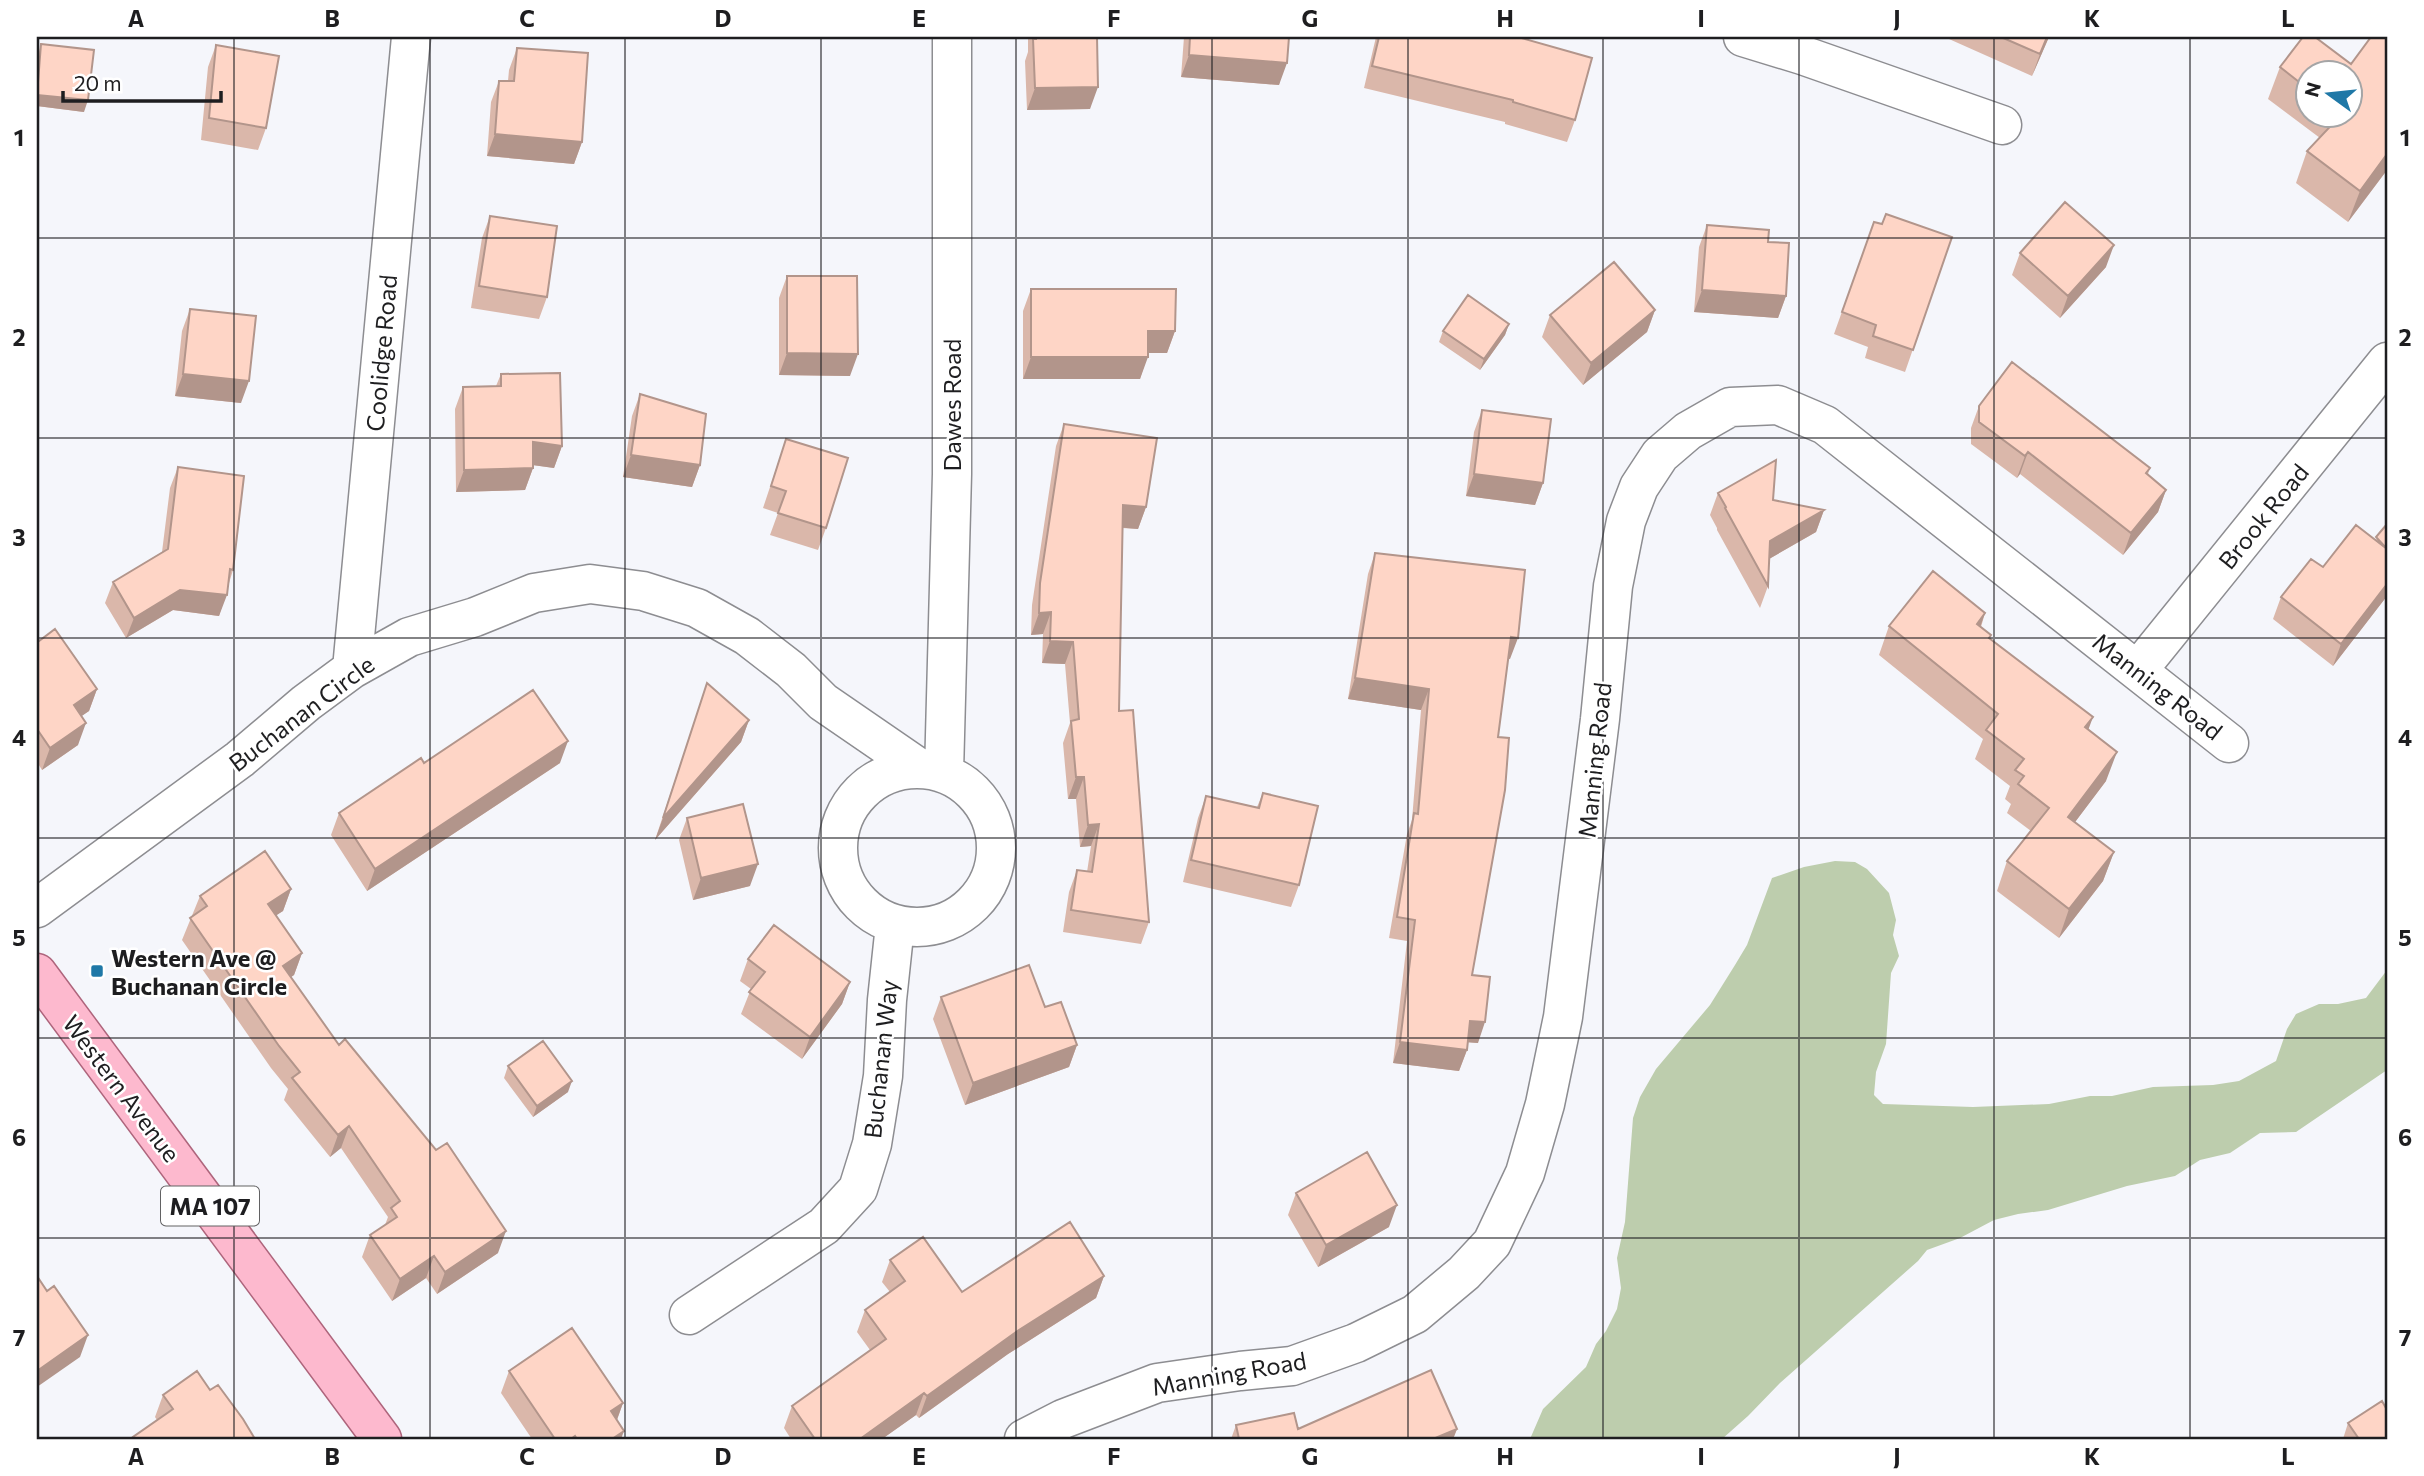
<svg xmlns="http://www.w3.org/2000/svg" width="2424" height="1476" viewBox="0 0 2424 1476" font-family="Commissioner,sans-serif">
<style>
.green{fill:#bdcdad}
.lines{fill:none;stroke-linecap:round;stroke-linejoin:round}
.minor-casing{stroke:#8d8d91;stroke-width:41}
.major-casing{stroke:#ae657c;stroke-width:41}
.minor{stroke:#fff;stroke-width:38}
.major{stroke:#fdb9ce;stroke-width:38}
.wall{fill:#dab7aa;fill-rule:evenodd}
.shaded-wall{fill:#b2958b}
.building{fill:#fed5c6;stroke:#b2958b;stroke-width:2}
.grid{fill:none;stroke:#1e1e20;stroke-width:2;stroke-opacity:0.55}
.poi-dot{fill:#1f78a7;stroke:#fff;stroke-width:2.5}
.labels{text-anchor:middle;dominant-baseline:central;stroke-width:5;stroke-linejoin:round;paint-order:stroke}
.shield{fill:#fff;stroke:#626263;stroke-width:2}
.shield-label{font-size:23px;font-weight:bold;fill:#1e1e20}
.street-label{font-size:24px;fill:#1e1e20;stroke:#fff}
.poi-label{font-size:24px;font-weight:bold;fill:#1e1e20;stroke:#fff;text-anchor:start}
.neatline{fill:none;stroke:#1e1e20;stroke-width:2.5}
.grid-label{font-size:23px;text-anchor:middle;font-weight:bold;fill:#1e1e20}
</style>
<rect width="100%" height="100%" fill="#f5f6fb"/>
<path class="green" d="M1835,861l20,1 12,7 22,24 7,27 -3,15 6,21 -8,17 -5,71 -10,28 -2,23 9,9 90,3 76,-3 41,-8h22l41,-9 60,-2 26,-4 37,-20 11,-32 9,-15 23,-10h19l28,-6 21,-28v100l-91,62 -36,1 -30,20 -30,7 -25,16 -48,10 -79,24 -30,4 -24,6 -34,18 -33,12 -9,11 -138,122 -32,33 -26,23h-192l13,-30 43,-42 10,-23 10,-13 11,-22 4,-21 -4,-30 8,-36 8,-104 7,-21 16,-28 54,-64 25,-40 12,-20 25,-67 32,-11z"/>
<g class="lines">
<g class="minor-casing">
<path id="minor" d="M1743,37l59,18 200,70
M352,669l59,-632
M2138,670l249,-308
M838 848a79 79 0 1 1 158 0a79 79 0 1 1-158 0Z
M944,773l8,-299v-437
M37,908l203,-149 66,-56 46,-34 57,-32 66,-20 59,-24 56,-9 53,7 54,17 50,28 44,34 32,32 96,66
M689,1315l135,-89 34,-37 14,-45 11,-68 4,-76 8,-75
M1024,1439l39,-20 94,-36 83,-12 52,-5 64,-23 59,-29 49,-41 28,-30 33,-70 20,-69 18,-87 37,-298 13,-133 13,-65 13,-34 21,-32 28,-24 42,-24 48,-2 47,20 404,318"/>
</g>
<g class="major-casing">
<path id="major" d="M37,973l345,466"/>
</g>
<use href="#minor" class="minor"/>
<use href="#major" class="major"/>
</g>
<path class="wall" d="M1028,37h69l-7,72 -63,1 -2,-49 3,-9z
M1184,37h105l-10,48 -98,-8z
M1376,37h142l57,83 -8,22 -62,-18v-2l-141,-34z
M1950,37h99l-17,39 -83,-37z
M2303,37l84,133 -39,52 -52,-39 11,-32 13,-13 -52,-39 12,-32zM2308,74l42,42h-42z
M41,44l43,68 -47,-6v-46z
M216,45l50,83 -8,22 -57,-10 7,-73z
M517,48l65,94 -8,22 -87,-8 4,-54 8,-21h9l1,-11z
M490,216l57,81 -8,22 -68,-11 11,-70z
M1874,222l78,15 -47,135 -40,-14 3,-11 -34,-13z
M1707,225l61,17 18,54 -8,22 -84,-6 5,-65z
M2020,253l86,14 -46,51 -48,-43z
M787,276l63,100 -71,-1v-77z
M1031,289l144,42 -8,22h-19l-8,26h-117v-68z
M190,309l51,94 -66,-7 7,-65z
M1655,310l-8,22 -64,53 -41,-48 8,-22z
M1509,324l-4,11 -25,35 -41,-28 4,-11z
M501,374l61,72 -8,22 -21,-3v3l-8,22 -69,2 -1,-83 8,-22 33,-1z
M640,394l60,71 -8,22 -69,-10 9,-61z
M1979,406l171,62 -2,6 18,16 -8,22 -35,43 -103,-81 -3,4 -46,-34v-16z
M1482,410l61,73 -8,22 -69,-9 8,-64z
M1064,424l82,83 -8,22 -16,-1 -3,183 30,211 -8,22 -78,-12 6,-40 8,-22 10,2 4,-26 -11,1 -4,-48h-8l-5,-56 7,-20 -5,-59 -23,-1 1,-29 -12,1 1,-30 24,-159z
M786,439l40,89 -8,22 -48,-15 8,-22 -15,-5z
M178,467l55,103 -14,46 -46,-6 -47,28 -21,-35 8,-21 49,-30 8,-64z
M1718,493l55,7 51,10 -8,22 -47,27 -1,27 -8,22 -43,-78v-2l-7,-13z
M2387,524v72l-54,70 -60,-47 8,-22 42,-30 53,-27z
M1375,553l135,106 -2,-1 -10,79 -26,238 6,68 -10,-1 -1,8 -8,21 -66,-8 14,-122 -18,-3 18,-104 5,-14 9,-110 -73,-11 20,-125z
M1985,613l-4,14 9,11 98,92 18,51 -31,41 39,30 -11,29 -44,57 -62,-47 10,-30 24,-30 -24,-18 4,-9 -6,-5 5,-13 -35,-27 8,-20 -104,-84 10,-29z
M37,638l60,51 -8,22 -8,5 -3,29 -36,25 -5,-8z
M707,683l42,37 -8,22 -86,98z
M424,763h136l-193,128 -36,-56 8,-22z
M1263,793l36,92 -8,22 -108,-25 15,-64 8,-22 51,11z
M687,818l63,68 -57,14 -14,-60z
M291,889l-8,22 -7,4 26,38 -8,22 -3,2 48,68 159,208 -61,41 -11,-16 -34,23 -30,-44 8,-22 15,-10 3,-8 -47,-69 -11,9 -46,-57 4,-11 -17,-21 -89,-128 18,-44z
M748,959l102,23 -8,22 -40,55 -61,-45 10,-25 -11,-8z
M941,997l104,10 32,38 -8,22 -104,38 -32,-86z
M508,1066l60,26 -35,25 -29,-39z
M1296,1193l93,34 -71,40 -30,-52z
M890,1260l72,32 142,-16 -8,22 -88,56 -89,64 -3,-3 -34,24h-91l-7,-11 8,-22 78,-56 -13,-18 8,-22 25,-18 -8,-10z
M509,1371l114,32 -6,17 4,19h-89l-31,-46z
M210,1390l45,49h-122v-2l24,-17 -2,-3 8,-22z
M2348,1423l39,16h-44z
M1236,1425l62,4h159l-4,10h-222z"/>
<path class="shaded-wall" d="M2047,37h2l-17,39 8,-22z
M1189,55l98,8 -8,22 -98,-8z
M1098,87l-8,22 -63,1 8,-22z
M37,95l51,5 -4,12 -47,-6z
M495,134l87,8 -8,22 -87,-8z
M2387,154v16l-39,52 12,-31z
M2114,245l-8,22 -46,51 8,-22z
M1702,290l84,6 -8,22 -84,-6z
M1655,310l-8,22 -64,53 8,-22z
M1509,324l-4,11 -25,35 4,-11z
M1148,331h27l-8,22h-27z
M787,353l71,1 -8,22 -71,-1z
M1031,357h117l-8,22h-117z
M183,374l66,7 -8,22 -66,-7z
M533,442l29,4 -8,22 -29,-4z
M2028,452l-8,22 -3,4 8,-22z
M631,455l69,10 -8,22 -69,-10z
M533,468l-8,22 -69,2 8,-22z
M1474,474l69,9 -8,22 -69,-9z
M2166,490l-8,22 -35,43 8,-22z
M1123,505l23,2 -8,22 -23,-2z
M1824,510l-8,22 -54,31 8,-22z
M2387,584v12l-54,70 8,-22z
M180,590l47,5 -8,21 -46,-6 -47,28 8,-20z
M1051,612l-8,22 -12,1 8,-22z
M1985,613l-10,29 2,-18z
M1511,637l7,1 -8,21 -7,-1z
M1050,641l23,1 -8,22 -23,-1z
M1355,678l74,11 -8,21 -73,-11z
M97,689l-8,22 -23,16 8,-22z
M2093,717l-11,30 3,-20z
M749,720l-8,22 -86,98 8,-22z
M86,723l-8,22 -36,25 8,-22z
M568,741l-8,22 -193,128 8,-22z
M2117,752l-11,29 -49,65 11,-29z
M1076,777h8l-8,22h-8z
M1099,824l-8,22 -11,1 8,-22z
M2114,852l-11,29 -44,57 10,-29z
M758,864l-8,22 -57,14 8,-22z
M291,889l-8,22 -23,15 8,-22z
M302,953l-8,22 -19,13 8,-22z
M850,982l-8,22 -40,55 8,-22z
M1470,1021l15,1 -7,21 -15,-1z
M1400,1042l67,8 -8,21 -66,-8z
M1077,1045l-8,22 -104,38 8,-22z
M572,1081l-4,11 -35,25 4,-11z
M349,1126l-8,22 -11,9 8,-22z
M1397,1205l-8,22 -71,40 8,-22z
M506,1231l-8,22 -61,41 8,-22z
M434,1256l-8,22 -34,23 8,-22z
M1104,1276l-8,22 -88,56 -89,64 8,-22 89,-64z
M88,1335l-8,22 -43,30v-16z
M924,1393l-8,22 -34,24h-22z
M623,1403l-8,22 -4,-14z
M1457,1429l-4,10h-20z
M624,1431l-3,8h-9z"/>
<path class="building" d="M1036,37h61l1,50 -63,1 -2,-49h3z
M1190,37h99l-2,26 -98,-8z
M1379,37h139l74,21 -17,62 -62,-18v-2l-141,-34z
M2001,37h46l-7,17z
M2303,37h12l36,27 20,-27h16v117l-27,37 -53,-40 33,-35h10v-42h-42v15l-28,-22z
M41,44l53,6 -6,50 -51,-5z
M216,45l63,11 -13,72 -57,-10z
M517,48l71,5 -6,89 -87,-8 4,-53h15z
M2065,202l49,43 -46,51 -48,-43z
M1886,214l66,23 -39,113 -40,-14 3,-11 -34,-13 32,-90 8,2z
M490,216l67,10 -10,71 -68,-11z
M1707,225l62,5 -1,12 21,1 -3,53 -84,-6z
M1614,262l41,48 -64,53 -41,-48z
M787,276h70l1,78 -71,-1z
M1031,289h145l-1,42h-27v26h-117z
M1468,295l41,29 -25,35 -41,-28z
M190,309l66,7 -7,65 -66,-7z
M2012,362l138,106 -4,5 20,17 -35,43 -103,-81 -3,4 -46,-34v-16z
M560,373l2,73 -29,-4v26l-69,2 -1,-83 38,-1v-12z
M640,394l66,20 -6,51 -69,-10z
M1482,410l69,9 -8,64 -69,-9z
M1064,424l93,14 -11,69 -23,-2 -4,206 14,-1 16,212 -78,-12 6,-40 15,2 7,-48 -11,1 -4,-48h-8l-5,-56 8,-2 -6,-77 -23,-1 1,-29 -12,1 1,-30z
M786,439l62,19 -22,70 -48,-15 8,-22 -15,-5z
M1776,460l-3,40 51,10 -54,31 -2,45 -43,-78 1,-1 -8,-14z
M178,467l66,9 -11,94 -3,-1 -3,26 -47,-5 -46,28 -21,-36 55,-33z
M2387,524v25l-11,-12z
M2356,525l31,24v35l-46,60 -60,-47 30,-38 12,8z
M1375,553l150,17 -7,68 -7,-1 -13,100 11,1 -4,52 -33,185 18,2 -5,45 -15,-1 -3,29 -67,-8 15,-122 -18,-3 17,-104 4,1 11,-125 -74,-11z
M1933,571l52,42 -8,11 14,11 -2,3 104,79 -8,10 32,25 -49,65 46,35 -45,57 -62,-48 42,-53 -31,-24 6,-8 -9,-6 9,-11 -38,-29 12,-16 -109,-88z
M55,629l42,60 -23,16 12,18 -36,25 -13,-19v-91l2,3z
M707,683l42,37 -86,98z
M533,690l35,51 -193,128 -36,-56 82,-55 3,5z
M1263,793l55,13 -19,79 -108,-25 15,-64 53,12z
M743,804l15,60 -57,14 -14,-60z
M265,851l26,38 -23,15 34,49 -19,13 56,79 6,-6 91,111 11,-7 59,88 -61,41 -11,-16 -34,23 -30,-44 27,-18 -6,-9 9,-7 -51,-75 -11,9 -46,-57 8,-6 -21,-26 -89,-128 17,-12 -7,-10z
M774,925l76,57 -40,55 -61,-45 16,-20 -17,-13z
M1029,965l16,42 16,-5 16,43 -104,38 -32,-86z
M543,1041l29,40 -35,25 -29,-40z
M1367,1152l30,53 -71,40 -30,-52z
M1070,1222l34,54 -88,56 -89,64 -3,-3 -64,46h-45l-23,-33 94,-67 -21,-29 40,-29 -15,-21 33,-23 39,55z
M37,1276l10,15 7,-5 34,49 -51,36z
M572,1328l51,75 -12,8 13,20 -12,8h-35l-2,-3 -4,3h-16l-46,-68z
M1431,1370l26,59 -24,10h-194l-3,-14 58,-12 4,16z
M197,1371l13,19 8,-5 25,34 12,20h-120l-2,-2 40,-28 -10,-14z
M2382,1401l5,9v29h-28l-11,-16z"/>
<path class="grid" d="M234,37v1402M430,37v1402M625,37v1402M821,37v1402M1016,37v1402M1212,37v1402M1408,37v1402M1603,37v1402M1799,37v1402M1994,37v1402M2190,37v1402M37,238h2350M37,438h2350M37,638h2350M37,838h2350M37,1038h2350M37,1238h2350"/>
<rect class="poi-dot" x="90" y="964" width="14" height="14" rx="3.5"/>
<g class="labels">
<rect class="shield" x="161" y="1186.5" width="98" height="39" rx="5"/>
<g class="shield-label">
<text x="210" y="1206">MA 107</text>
</g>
<g class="street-label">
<text transform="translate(381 353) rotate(-85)">Coolidge Road</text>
<text transform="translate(951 405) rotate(-90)">Dawes Road</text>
<text transform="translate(2263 516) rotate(-51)">Brook Road</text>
<text transform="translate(2158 686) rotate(38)">Manning Road</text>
<text transform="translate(301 713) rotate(-37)">Buchanan Circle</text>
<text transform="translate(1594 760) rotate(-84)">Manning Road</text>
<text transform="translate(880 1059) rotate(-84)">Buchanan Way</text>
<text transform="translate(122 1088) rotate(53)">Western Avenue</text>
<text transform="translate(1229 1373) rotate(-10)">Manning Road</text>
</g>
<g class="poi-label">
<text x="111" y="957">Western Ave @<tspan x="111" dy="28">Buchanan Circle</tspan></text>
</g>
</g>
<rect width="2424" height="1476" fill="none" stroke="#ffffff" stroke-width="77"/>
<g transform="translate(2329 94) rotate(285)"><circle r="33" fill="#ffffff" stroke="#a5a5a6" stroke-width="2"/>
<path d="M0-5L12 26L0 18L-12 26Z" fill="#1f78a7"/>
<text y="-10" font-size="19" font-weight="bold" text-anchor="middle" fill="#1e1e20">N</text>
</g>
<path d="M63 91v10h158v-10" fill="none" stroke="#1e1e20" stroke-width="3.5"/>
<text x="74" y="91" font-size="21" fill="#1e1e20" stroke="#ffffff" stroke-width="5" paint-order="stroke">20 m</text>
<rect x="38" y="38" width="2348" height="1400" class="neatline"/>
<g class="grid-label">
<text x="136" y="27">A</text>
<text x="332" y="27">B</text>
<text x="527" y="27">C</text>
<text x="723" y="27">D</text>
<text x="919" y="27">E</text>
<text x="1114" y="27">F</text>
<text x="1310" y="27">G</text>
<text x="1505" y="27">H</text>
<text x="1701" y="27">I</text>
<text x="1897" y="27">J</text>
<text x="2092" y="27">K</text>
<text x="2288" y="27">L</text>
<text x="19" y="146">1</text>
<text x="2405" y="146">1</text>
<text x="19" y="346">2</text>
<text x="2405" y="346">2</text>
<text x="19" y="546">3</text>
<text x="2405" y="546">3</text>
<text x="19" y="746">4</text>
<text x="2405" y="746">4</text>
<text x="19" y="946">5</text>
<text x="2405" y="946">5</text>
<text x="19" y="1146">6</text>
<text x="2405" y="1146">6</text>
<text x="19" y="1346">7</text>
<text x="2405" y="1346">7</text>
<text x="136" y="1465">A</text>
<text x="332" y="1465">B</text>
<text x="527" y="1465">C</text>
<text x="723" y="1465">D</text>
<text x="919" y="1465">E</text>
<text x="1114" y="1465">F</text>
<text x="1310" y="1465">G</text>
<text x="1505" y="1465">H</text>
<text x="1701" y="1465">I</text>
<text x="1897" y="1465">J</text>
<text x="2092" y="1465">K</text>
<text x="2288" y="1465">L</text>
</g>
</svg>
